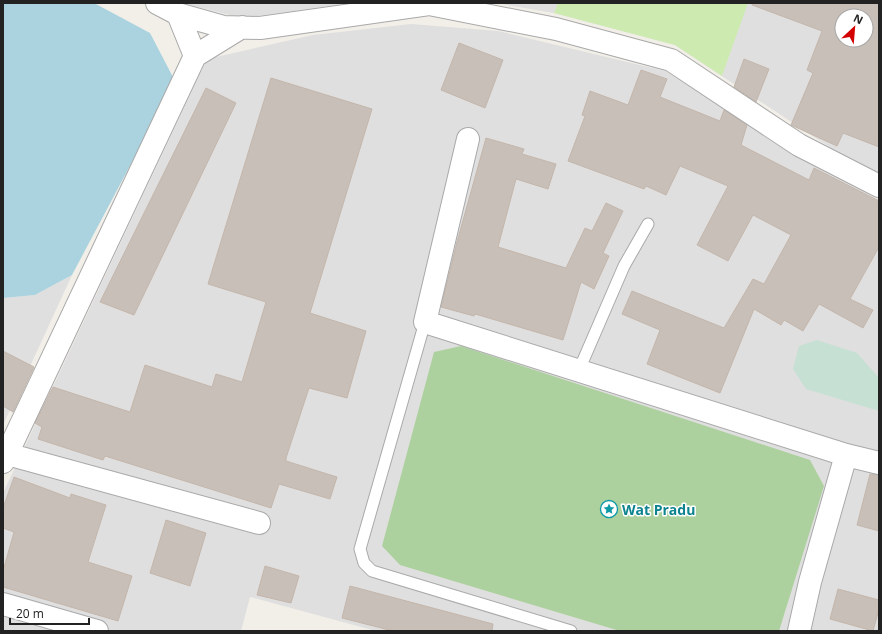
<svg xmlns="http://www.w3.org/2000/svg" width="882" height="634" viewBox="0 0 882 634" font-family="'Open Sans',sans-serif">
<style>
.residential{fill:#e0dfdf;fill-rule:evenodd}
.grass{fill:#cdebb0}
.forest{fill:#add19e}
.wetland{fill:#c6e0d4}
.water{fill:#aad3df}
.building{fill:#c7bfb8;stroke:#c4b6ab;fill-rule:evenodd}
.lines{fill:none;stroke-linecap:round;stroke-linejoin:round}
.lane-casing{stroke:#a9a9a9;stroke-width:13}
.street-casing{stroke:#a9a9a9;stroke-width:24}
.lane{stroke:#fff;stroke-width:11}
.street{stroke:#fff;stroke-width:22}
.labels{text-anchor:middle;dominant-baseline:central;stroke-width:3;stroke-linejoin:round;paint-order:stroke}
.culture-label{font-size:14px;font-weight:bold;fill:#0d838f;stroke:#fff;text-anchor:start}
</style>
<rect width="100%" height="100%" fill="#f2efe9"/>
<path class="residential" d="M183,3h168l-110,15z
M495,3h384v177l-204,-135 -121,-32zM842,16h24v24h-24z
M411,24l87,7 167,40 136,86 78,43v431h-503l-126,-34 -9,34h-238v-138l204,-434 106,-24z
M72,275l-69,150v-127l32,-3z"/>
<path class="grass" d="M558,3h190l-26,73 -47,-31 -121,-32z"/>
<path class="forest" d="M461,346l349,114 14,26 -45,145h-159l-220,-66 -18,-19 52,-194z"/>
<path class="wetland" d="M817,340l40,13 22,25v33l-73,-22 -13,-20 6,-23z"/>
<path class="water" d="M3,3h91l56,30 25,48 -103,194 -37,20 -32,3z"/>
<path class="building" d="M752,3h127v144l-36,-14 -6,13 -46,-21 22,-52 -6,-3 15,-39 -70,-26zM842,16h24v24h-24z
M459,43l44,17 -18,48 -44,-18z
M744,59l25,10 -13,33 -22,-15z
M641,70l26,9 -7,18 60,24 4,-11 23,15 -6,20 68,35 5,-12 65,33v46l-29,52 23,11 -10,18 -44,-24 -16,27 -19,-11 -3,5 -27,-16 -34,84 -73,-29 13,-34 -38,-16 10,-23 92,37 29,-49 11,5 27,-49 -38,-20 -25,46 -31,-16 31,-59 -48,-20 -14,29 -20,-9 -2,3 -76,-28 17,-45 -3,-1 8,-24 38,14z
M271,78l101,31 -62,204 56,18 -19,67 -38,-10 -23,70v3l51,16 -7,22 -51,-15 -8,24 -166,-52 -2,4 -65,-21 4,-12 -7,-4 18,-36 77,25 15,-47 67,22 4,-13 26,8 24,-80 -58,-18z
M206,88l30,15 -102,212 -34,-13z
M486,138l38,11 -2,5 34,10 -8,25 -32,-10 -18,68 68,21 19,-40 7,3 14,-28 17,8 -20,42 6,3 -15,33 -13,-7 -18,58 -88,-26 -1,2 -33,-9 16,-65z
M3,351l31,16 -21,45 -10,-6z
M870,474l9,1v56l-22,-6z
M14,477l56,21 1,-4 35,11 -18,57 44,14 -14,45 -115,-34v-16l11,-39 -11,-4v-20z
M166,520l40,13 -16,53 -40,-13z
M265,566l34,10 -8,27 -34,-8z
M350,586l143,38 -1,7h-99l-51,-13z
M838,589l41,11v9l-6,22 -43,-12z"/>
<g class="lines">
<g class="lane-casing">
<path id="lane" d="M425,322l-65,227 4,14 8,8 199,60
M579,370l45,-104 24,-42"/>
</g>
<g class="street-casing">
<path id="street" d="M157,3l21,11 46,13 36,1 169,-24 127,25 115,31 128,85 80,41
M178,14l17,42
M468,139l-43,183 421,133 33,8
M3,453l4,1 188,-398 47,-29
M3,462l4,-8 252,69
M3,604l94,27
M799,631l11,-49 36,-127"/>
</g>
<use href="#lane" class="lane"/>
<use href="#street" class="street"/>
</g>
<defs>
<g id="sight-ring" transform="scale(0.9)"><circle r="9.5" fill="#fff" stroke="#0f9aa8" stroke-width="1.5"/><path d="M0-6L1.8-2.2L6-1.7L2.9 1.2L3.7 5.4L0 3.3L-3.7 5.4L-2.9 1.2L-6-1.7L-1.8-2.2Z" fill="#0f9aa8"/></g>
</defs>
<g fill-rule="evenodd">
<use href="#sight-ring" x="609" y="509"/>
</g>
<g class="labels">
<g class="culture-label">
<text x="622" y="509">Wat Pradu</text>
</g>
</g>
<rect width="882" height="634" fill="none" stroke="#222222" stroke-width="8"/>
<g transform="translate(854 28) rotate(26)"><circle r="19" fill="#ffffff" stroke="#a7a7a7"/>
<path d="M0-3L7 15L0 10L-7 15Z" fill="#d40000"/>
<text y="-6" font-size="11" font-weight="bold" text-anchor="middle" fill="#222222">N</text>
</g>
<path d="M10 618v6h79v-6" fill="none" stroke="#222222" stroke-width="2"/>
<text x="16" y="618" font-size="12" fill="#222222" stroke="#ffffff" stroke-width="3" paint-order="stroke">20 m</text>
</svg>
